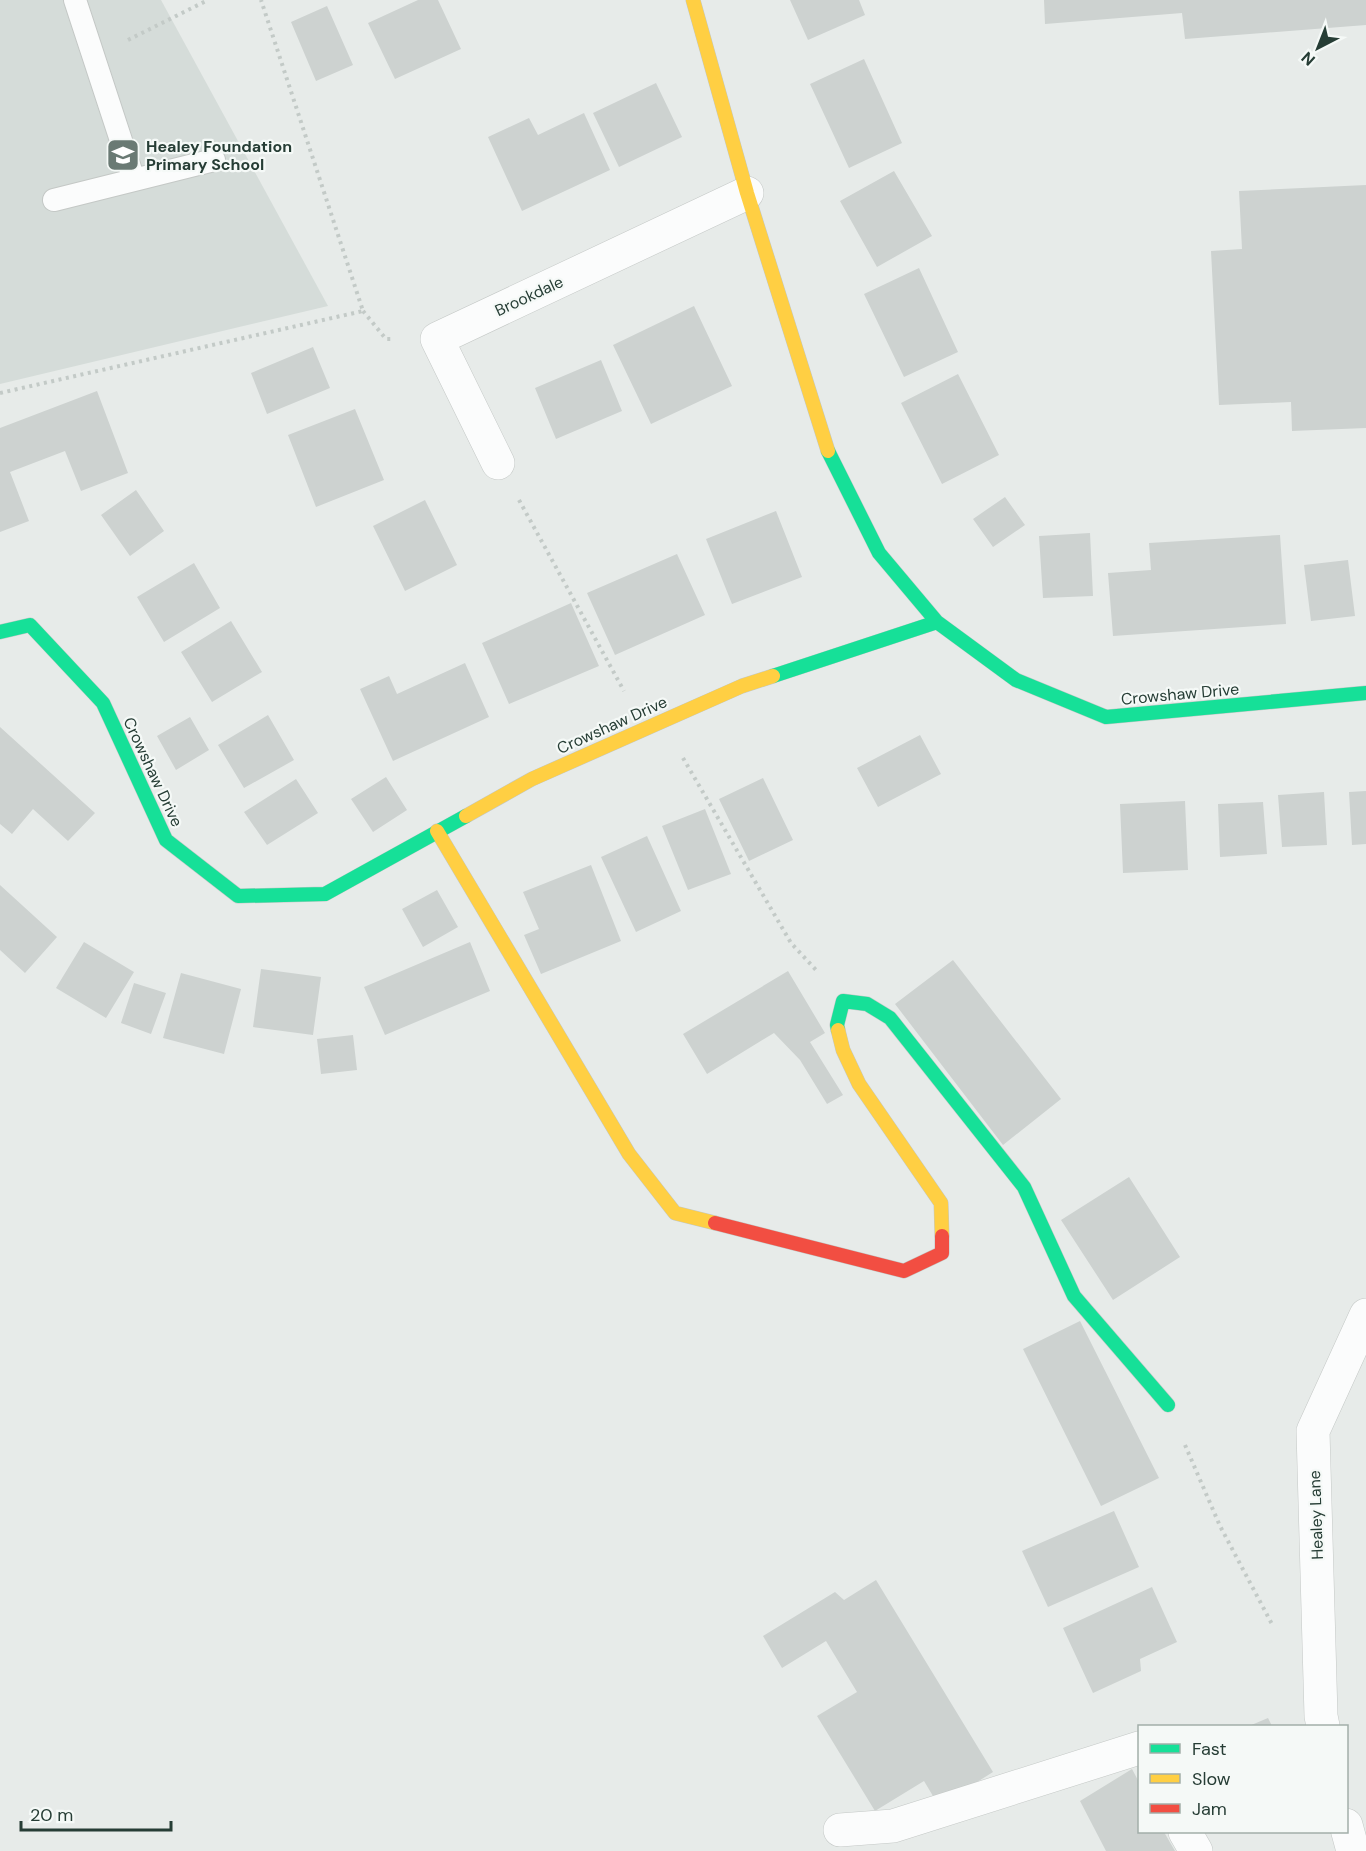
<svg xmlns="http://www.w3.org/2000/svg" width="1366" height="1851" viewBox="0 0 1366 1851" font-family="'DM Sans',sans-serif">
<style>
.built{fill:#d5dcd9}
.building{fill:#cdd2d0}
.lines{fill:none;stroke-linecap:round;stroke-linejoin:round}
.lane-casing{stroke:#c4c8c6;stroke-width:24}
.street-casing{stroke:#c4c8c6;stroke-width:34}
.fast-casing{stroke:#c2c8c6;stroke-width:15}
.slow-casing{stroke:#c2c8c6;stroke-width:15}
.jam-casing{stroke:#c2c8c6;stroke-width:15}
.path{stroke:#c3cac7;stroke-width:4;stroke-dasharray:3 4.5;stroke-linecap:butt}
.lane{stroke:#fbfcfc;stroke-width:22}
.street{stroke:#fbfcfc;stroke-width:33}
.fast{stroke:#16e098;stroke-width:14}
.slow{stroke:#ffcf43;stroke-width:14}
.jam{stroke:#f24e42;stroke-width:14}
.labels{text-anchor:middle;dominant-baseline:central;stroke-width:4.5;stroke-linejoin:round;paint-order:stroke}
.poi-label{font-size:16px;font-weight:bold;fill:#263d35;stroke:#f5f9f7;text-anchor:start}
.street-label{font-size:16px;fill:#263d35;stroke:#f5f9f7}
</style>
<rect width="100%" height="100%" fill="#e7ebe9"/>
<path class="built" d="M0,0h161l167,306 -328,78z"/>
<path class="building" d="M418,0h20l23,49 -66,30 -27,-56z
M790,0h69l6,15 -57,25z
M1044,0h322v25l-181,14 -3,-26 -137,11z
M327,6l26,59 -37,16 -25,-59z
M864,59l38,84 -53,25 -39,-84z
M656,83l26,54 -63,30 -26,-54z
M584,113l26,57 -88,41 -34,-74 41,-19 9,17z
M894,171l38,65 -55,31 -37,-66z
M1366,185v243l-74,3 -1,-29 -72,3 -8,-154 31,-2 -3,-58z
M919,268l39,84 -54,25 -40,-83z
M694,306l38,80 -81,38 -38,-79z
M313,347l17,41 -63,26 -16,-41z
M601,360l21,51 -66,28 -21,-51z
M958,374l41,81 -57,29 -41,-81z
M97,391l31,82 -47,18 -16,-40 -55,21 19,49 -29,11v-104z
M355,409l29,71 -68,27 -28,-72z
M136,490l28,41 -34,25 -29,-41z
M1005,497l20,28 -32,22 -20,-28z
M425,500l32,65 -52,26 -32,-65z
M776,511l26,66 -70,27 -26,-65z
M1090,533l3,63 -50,2 -4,-62z
M1280,535l6,89 -173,12 -5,-63 43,-3 -2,-27z
M677,554l28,61 -90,40 -28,-62z
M1348,560l7,56 -44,5 -7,-56z
M194,563l26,45 -56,34 -27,-45z
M571,603l28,63 -90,38 -27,-61z
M231,621l31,51 -50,30 -31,-50z
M465,663l24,54 -96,44 -33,-72 29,-13 8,18z
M268,715l26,45 -50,28 -26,-43z
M190,717l19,33 -33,20 -19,-34z
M0,727l95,86 -27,28 -35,-32 -21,25 -12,-10z
M920,735l21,39 -63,33 -21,-39z
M386,777l21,33 -34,22 -22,-33z
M763,778l30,62 -44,21 -30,-62z
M296,779l22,34 -51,32 -23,-33z
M1366,791v53l-14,1 -3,-53z
M1324,792l3,53 -45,2 -4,-52z
M1185,801l3,69 -65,3 -3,-69z
M1263,802l4,52 -47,3 -2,-53z
M705,809l26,65 -43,16 -26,-64z
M647,836l34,75 -45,21 -35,-75z
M591,865l30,76 -80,33 -17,-39 15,-6 -16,-37z
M0,885l57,52 -32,36 -25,-23z
M437,890l21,37 -35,20 -21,-38z
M84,942l50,30 -28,46 -50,-30z
M470,942l20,49 -105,44 -21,-48z
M953,960l108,139 -58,46 -108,-141z
M261,969l60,8 -8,58 -60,-8z
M788,971l37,62 -15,9 33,53 -16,9 -27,-44 -26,-27 -67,41 -24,-40z
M181,973l60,16 -17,65 -61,-16z
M134,983l32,10 -15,41 -30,-11z
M353,1035l4,35 -36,4 -4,-35z
M1129,1177l51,80 -67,43 -52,-80z
M1080,1321l79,157 -58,28 -78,-157z
M1114,1511l25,56 -91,40 -26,-56z
M876,1580l117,192 -54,34 -15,-25 -49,30 -58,-95 40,-24 -31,-51 -44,27 -19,-32 72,-44 9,8z
M1152,1587l25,55 -37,17 1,12 -48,22 -30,-65z
M1268,1718l4,8h-23z
M1132,1769l8,15v48h24l11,19h-69l-26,-50z"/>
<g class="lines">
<g class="lane-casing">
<path id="lane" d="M75,0l59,180
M54,200l160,-40"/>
</g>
<g class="street-casing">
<path id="street" d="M498,463l-61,-124 310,-146
M1323,1726l-2,-10 -8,-285 53,-116
M1346,1825l7,26
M840,1830l53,-4 246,-78 1,1
M1185,1832l11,19"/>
</g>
<g class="fast-casing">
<path id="fast" d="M828,451l51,102 58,69
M0,632l30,-7 73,78 63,137 72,56 87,-2 141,-78
M773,676l164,-54 79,58 90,37 260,-24
M838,1030l-1,-5 6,-24 24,3 23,14 134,169 50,109 94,109"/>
</g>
<g class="slow-casing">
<path id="slow" d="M693,0l54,193 81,258
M466,816l66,-37 210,-93 31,-10
M437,831l192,323 46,59 40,10
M838,1030l5,20 16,34 82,119 1,33"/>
</g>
<g class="jam-casing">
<path id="jam" d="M715,1223l189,48 38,-18v-17"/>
</g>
<path class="path" d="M128,40l80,-40
M363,311l23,28h8
M0,393l363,-82 -102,-311
M519,500l105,191
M683,758l108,185 25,27
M1185,1445l35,81 53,100"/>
<use href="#lane" class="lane"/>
<use href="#street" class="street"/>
<use href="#fast" class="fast"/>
<use href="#slow" class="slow"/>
<use href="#jam" class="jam"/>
</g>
<defs>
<g id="school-square" transform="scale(1.725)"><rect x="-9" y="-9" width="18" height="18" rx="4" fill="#6a7a74" stroke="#f5f9f7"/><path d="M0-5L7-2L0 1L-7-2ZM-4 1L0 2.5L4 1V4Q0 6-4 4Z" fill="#fff"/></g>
</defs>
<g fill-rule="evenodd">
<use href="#school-square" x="123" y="155"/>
</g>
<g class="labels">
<g class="poi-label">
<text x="146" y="146">Healey Foundation<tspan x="146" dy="18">Primary School</tspan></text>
</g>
<g class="street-label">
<text transform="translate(529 296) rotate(-25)">Brookdale</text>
<text transform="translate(1180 694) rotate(-5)">Crowshaw Drive</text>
<text transform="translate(612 725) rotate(-24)">Crowshaw Drive</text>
<text transform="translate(153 772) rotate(65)">Crowshaw Drive</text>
<text transform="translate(1316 1515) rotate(-92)">Healey Lane</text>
</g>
</g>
<rect x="1138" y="1725" width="210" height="108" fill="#f5f9f7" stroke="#a2aea9" stroke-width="1.5"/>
<rect x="1150" y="1744" width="30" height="9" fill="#16e098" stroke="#a2aea9" stroke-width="1.5"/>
<text x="1192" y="1755" font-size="18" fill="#263d35">Fast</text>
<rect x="1150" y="1774" width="30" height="9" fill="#ffcf43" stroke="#a2aea9" stroke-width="1.5"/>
<text x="1192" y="1785" font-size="18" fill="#263d35">Slow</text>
<rect x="1150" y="1804" width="30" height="9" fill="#f24e42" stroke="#a2aea9" stroke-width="1.5"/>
<text x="1192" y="1815" font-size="18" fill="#263d35">Jam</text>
<g transform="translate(1318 48) rotate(222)" stroke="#f5f9f7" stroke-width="4.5" paint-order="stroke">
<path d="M0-4.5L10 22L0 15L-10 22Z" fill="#263d35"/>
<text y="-9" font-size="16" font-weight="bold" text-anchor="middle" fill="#263d35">N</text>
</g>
<path d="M21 1821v9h150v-9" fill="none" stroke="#263d35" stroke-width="3"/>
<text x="30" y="1821" font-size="18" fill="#263d35" stroke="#f5f9f7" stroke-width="4.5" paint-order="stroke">20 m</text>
</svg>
